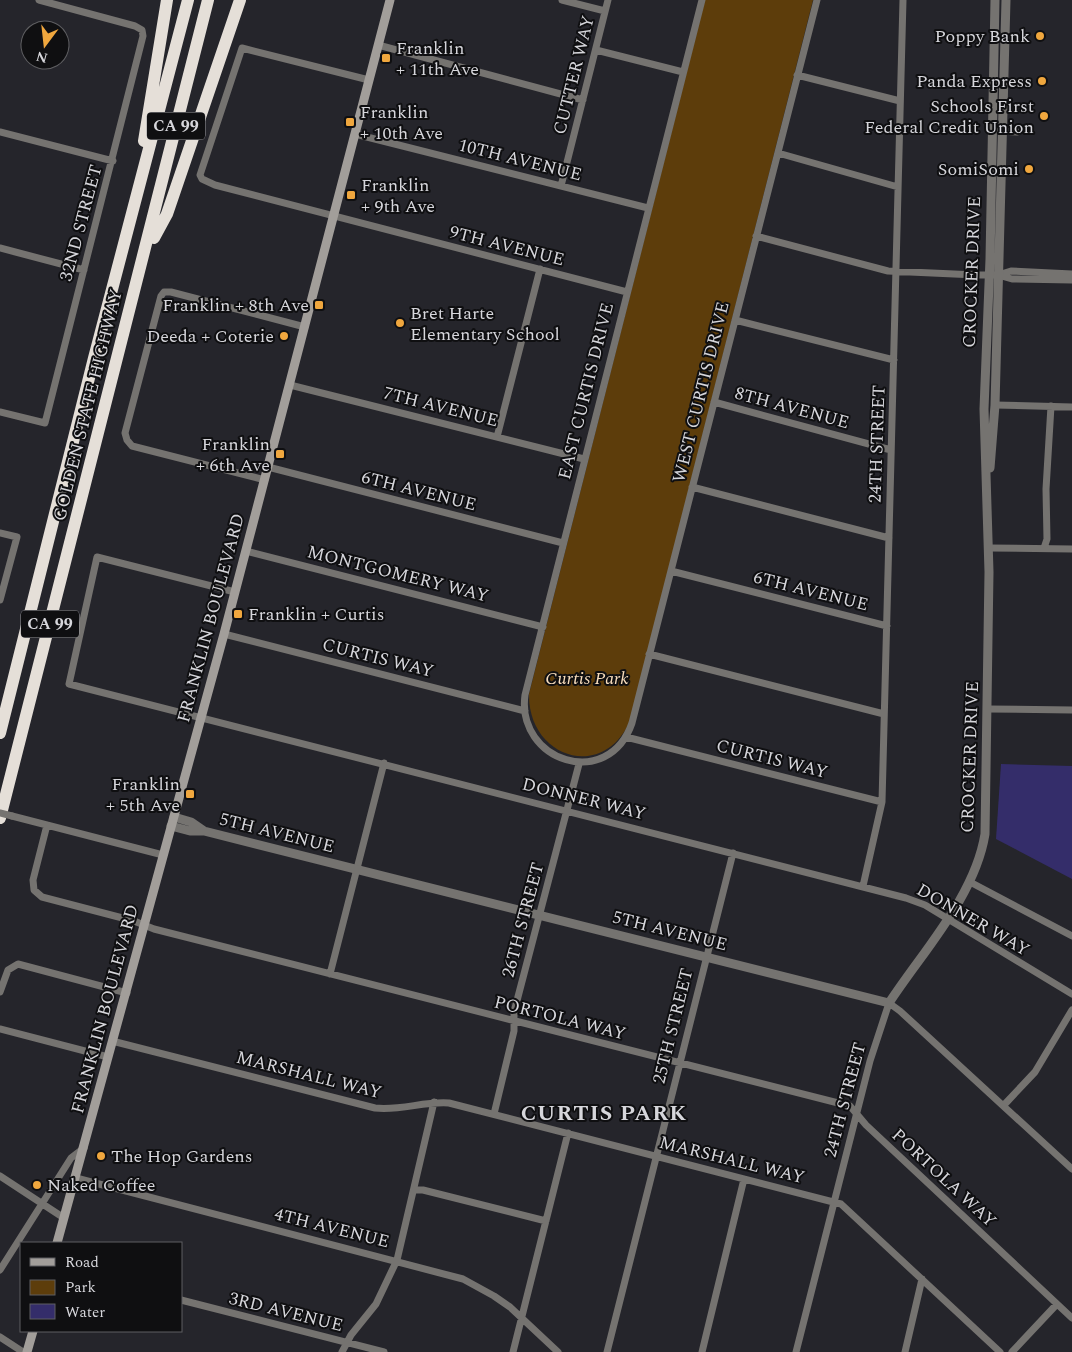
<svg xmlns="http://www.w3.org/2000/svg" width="1072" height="1352" viewBox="0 0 1072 1352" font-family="Spectral,serif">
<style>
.green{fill:#5d3d0b}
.water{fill:#342d6a}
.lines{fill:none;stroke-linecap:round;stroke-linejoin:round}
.minor{stroke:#757370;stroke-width:7}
.tertiary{stroke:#757370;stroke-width:9}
.secondary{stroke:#a29e9a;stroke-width:9}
.motorway{stroke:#e5dfd8;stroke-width:12}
.minor-bridge{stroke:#757370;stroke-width:7}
.poi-dot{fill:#f0a73e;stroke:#0f0f11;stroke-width:2}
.labels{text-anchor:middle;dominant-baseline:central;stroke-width:4;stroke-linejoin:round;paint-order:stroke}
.shield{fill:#0f0f11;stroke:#9a9a9e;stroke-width:1}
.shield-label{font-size:16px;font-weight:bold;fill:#d6d6db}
.poi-label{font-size:18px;fill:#d6d6db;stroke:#0f0f11;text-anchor:end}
.street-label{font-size:18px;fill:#d6d6db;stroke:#0f0f11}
.park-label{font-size:18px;font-style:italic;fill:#f9debd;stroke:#0f0f11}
.district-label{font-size:22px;font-weight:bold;letter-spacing:1px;fill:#d6d6db;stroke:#0f0f11}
</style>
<rect width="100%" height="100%" fill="#25252b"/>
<path class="green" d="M705,0h108l-183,721c-27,61 -102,37 -101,-27z"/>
<path class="water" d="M1001,764l71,2v113l-76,-40z"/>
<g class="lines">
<path class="minor" d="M562,0l43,11
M702,0l-177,695c-9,66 83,97 107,28l185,-723
M378,45l205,55
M596,50l87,22
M797,75l103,26
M369,80l-127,-32 -42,127 2,4 13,6 412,107
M999,131l18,1
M0,132l113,29
M355,134l293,74
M778,153l120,34
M561,186l47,-186
M756,236l132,35 88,4h22l13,-4 61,3
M0,248l84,22
M998,275l14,4 60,1
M735,320l159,40
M290,385l294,74
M714,402l177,48
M995,405l77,2
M0,412l45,11 98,-387 -1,-6 -7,-4 -96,-26
M497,437l43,-168
M268,467l295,76
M265,480l-133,-34 -5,-6 -2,-7 36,-137 3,-4h7l134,35
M692,487l197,51
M0,533l17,4 -17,63
M989,548l83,1
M1044,548l3,-9 -1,-50 5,-83
M246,551l297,76
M671,571l216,55
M235,592l-138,-35 -28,127 837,214 19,7 147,89
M224,634l301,77
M649,654l235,60
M988,709l84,1
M626,737l256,65
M12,816l151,39
M47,825l-14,55 1,10 8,7 92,24 20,8 696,177 16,19 206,193
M970,882l102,54
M863,886l19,-84 21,-802
M330,974l54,-211
M0,992l8,-22 10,-6 109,29
M0,1029l108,28
M112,1041l263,67c26,3 49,-7 74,-5l392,101 159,148
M1004,1105l31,-33 37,-62
M494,1114l20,-83v-19l65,-248
M0,1176l64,42
M76,1178l387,101 31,17 16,11 48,45
M414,1190h9l123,31
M0,1270l71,-112 13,-10
M181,1300l203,52
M0,1337l23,15
M342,1352l9,-17 25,-31 21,-44 37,-158
M513,1352l55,-219
M607,1352l126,-499
M702,1352l42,-173
M796,1352l74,-291 19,-58 11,8 172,158
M905,1352l17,-73
M1012,1352l45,-48"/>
<path class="tertiary" d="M990,468l5,-63 11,-405
M174,817l17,5 13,9
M171,826l19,5h14l685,172c34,-52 86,-107 96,-169l4,-262 -5,-163 6,-150 5,-259"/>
<path class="secondary" d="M57,1243l167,-609 166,-634
M27,1352l6,-21"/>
<path class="motorway" d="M144,141l23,-141
M154,238l13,-24 73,-214
M0,733l94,-375 94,-358
M0,818l208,-818"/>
<path class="minor-bridge" d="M0,813l12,3"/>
</g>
<g class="poi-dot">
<circle cx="1040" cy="36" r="5"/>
<rect x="381" y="53" width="10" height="10" rx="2.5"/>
<circle cx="1042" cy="81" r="5"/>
<circle cx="1044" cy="116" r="5"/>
<rect x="345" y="117" width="10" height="10" rx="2.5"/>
<circle cx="1029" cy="169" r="5"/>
<rect x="346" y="190" width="10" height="10" rx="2.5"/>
<rect x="314" y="300" width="10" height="10" rx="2.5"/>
<circle cx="400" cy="323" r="5"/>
<circle cx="284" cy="336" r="5"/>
<rect x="275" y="449" width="10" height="10" rx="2.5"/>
<rect x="233" y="609" width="10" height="10" rx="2.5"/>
<rect x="185" y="789" width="10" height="10" rx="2.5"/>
<circle cx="101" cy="1156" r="5"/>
<circle cx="37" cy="1185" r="5"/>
</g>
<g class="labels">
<g class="shield">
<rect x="147" y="112.5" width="58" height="27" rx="4"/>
<rect x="21" y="610.5" width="58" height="27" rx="4"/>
</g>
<g class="shield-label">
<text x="176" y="126">CA 99</text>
<text x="50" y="624">CA 99</text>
</g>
<g class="poi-label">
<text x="1030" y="36">Poppy Bank</text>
<text x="396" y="48" text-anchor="start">Franklin<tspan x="396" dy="21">+ 11th Ave</tspan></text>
<text x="1032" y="81">Panda Express</text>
<text x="1034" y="106">Schools First<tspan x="1034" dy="21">Federal Credit Union</tspan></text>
<text x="360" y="112" text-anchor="start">Franklin<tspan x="360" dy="21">+ 10th Ave</tspan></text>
<text x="1019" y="169">SomiSomi</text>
<text x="361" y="185" text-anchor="start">Franklin<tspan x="361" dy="21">+ 9th Ave</tspan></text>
<text x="309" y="305">Franklin + 8th Ave</text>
<text x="410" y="313" text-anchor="start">Bret Harte<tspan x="410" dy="21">Elementary School</tspan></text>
<text x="274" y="336">Deeda + Coterie</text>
<text x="270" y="444">Franklin<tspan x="270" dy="21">+ 6th Ave</tspan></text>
<text x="248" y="614" text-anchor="start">Franklin + Curtis</text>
<text x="180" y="784">Franklin<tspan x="180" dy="21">+ 5th Ave</tspan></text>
<text x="111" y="1156" text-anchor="start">The Hop Gardens</text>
<text x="47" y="1185" text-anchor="start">Naked Coffee</text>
</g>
<g class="street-label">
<text transform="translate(574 75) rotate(-76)">CUTTER WAY</text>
<text transform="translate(520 160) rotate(14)">10TH AVENUE</text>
<text transform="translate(81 223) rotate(-75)">32ND STREET</text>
<text transform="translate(507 246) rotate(14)">9TH AVENUE</text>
<text transform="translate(972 272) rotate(-88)">CROCKER DRIVE</text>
<text transform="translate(586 391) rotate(-76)">EAST CURTIS DRIVE</text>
<text transform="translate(701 392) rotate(-76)">WEST CURTIS DRIVE</text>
<text transform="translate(88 405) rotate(-76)">GOLDEN STATE HIGHWAY</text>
<text transform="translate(441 407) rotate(14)">7TH AVENUE</text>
<text transform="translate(792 408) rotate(15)">8TH AVENUE</text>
<text transform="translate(877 444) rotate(-88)">24TH STREET</text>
<text transform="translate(419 491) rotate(14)">6TH AVENUE</text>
<text transform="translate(398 574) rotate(14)">MONTGOMERY WAY</text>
<text transform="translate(811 591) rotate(14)">6TH AVENUE</text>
<text transform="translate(211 618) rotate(-75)">FRANKLIN BOULEVARD</text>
<text transform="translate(378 658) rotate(14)">CURTIS WAY</text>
<text transform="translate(970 757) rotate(-88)">CROCKER DRIVE</text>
<text transform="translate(772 759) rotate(14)">CURTIS WAY</text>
<text transform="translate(584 799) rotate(14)">DONNER WAY</text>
<text transform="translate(277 833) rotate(14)">5TH AVENUE</text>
<text transform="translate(523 920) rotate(-75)">26TH STREET</text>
<text transform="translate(973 920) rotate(30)">DONNER WAY</text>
<text transform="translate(670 931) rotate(14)">5TH AVENUE</text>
<text transform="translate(105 1009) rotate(-75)">FRANKLIN BOULEVARD</text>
<text transform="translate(560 1018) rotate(14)">PORTOLA WAY</text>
<text transform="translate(673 1026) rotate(-76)">25TH STREET</text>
<text transform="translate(309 1075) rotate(14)">MARSHALL WAY</text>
<text transform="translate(845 1100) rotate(-75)">24TH STREET</text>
<text transform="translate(732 1160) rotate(14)">MARSHALL WAY</text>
<text transform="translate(944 1178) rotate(43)">PORTOLA WAY</text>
<text transform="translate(332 1228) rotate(14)">4TH AVENUE</text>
<text transform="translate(286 1312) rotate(14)">3RD AVENUE</text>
</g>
<g class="park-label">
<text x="587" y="678">Curtis Park</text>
</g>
<g class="district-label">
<text x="604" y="1113">CURTIS PARK</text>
</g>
</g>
<rect x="20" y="1242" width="162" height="90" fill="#0f0f11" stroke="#5f5f62"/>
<rect x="30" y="1258" width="25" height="8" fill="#a29e9a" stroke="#5f5f62"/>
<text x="65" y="1267" font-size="15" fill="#d6d6db">Road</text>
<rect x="30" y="1280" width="25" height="15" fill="#5d3d0b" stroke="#5f5f62"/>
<text x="65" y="1292" font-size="15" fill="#d6d6db">Park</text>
<rect x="30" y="1304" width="25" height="15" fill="#342d6a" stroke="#5f5f62"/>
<text x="65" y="1317" font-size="15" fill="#d6d6db">Water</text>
<g transform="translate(45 45) rotate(195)"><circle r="24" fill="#0f0f11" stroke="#5f5f62"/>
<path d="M0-4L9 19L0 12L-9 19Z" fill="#f0a73e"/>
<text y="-8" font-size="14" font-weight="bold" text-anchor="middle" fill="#d6d6db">N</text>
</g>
</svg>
